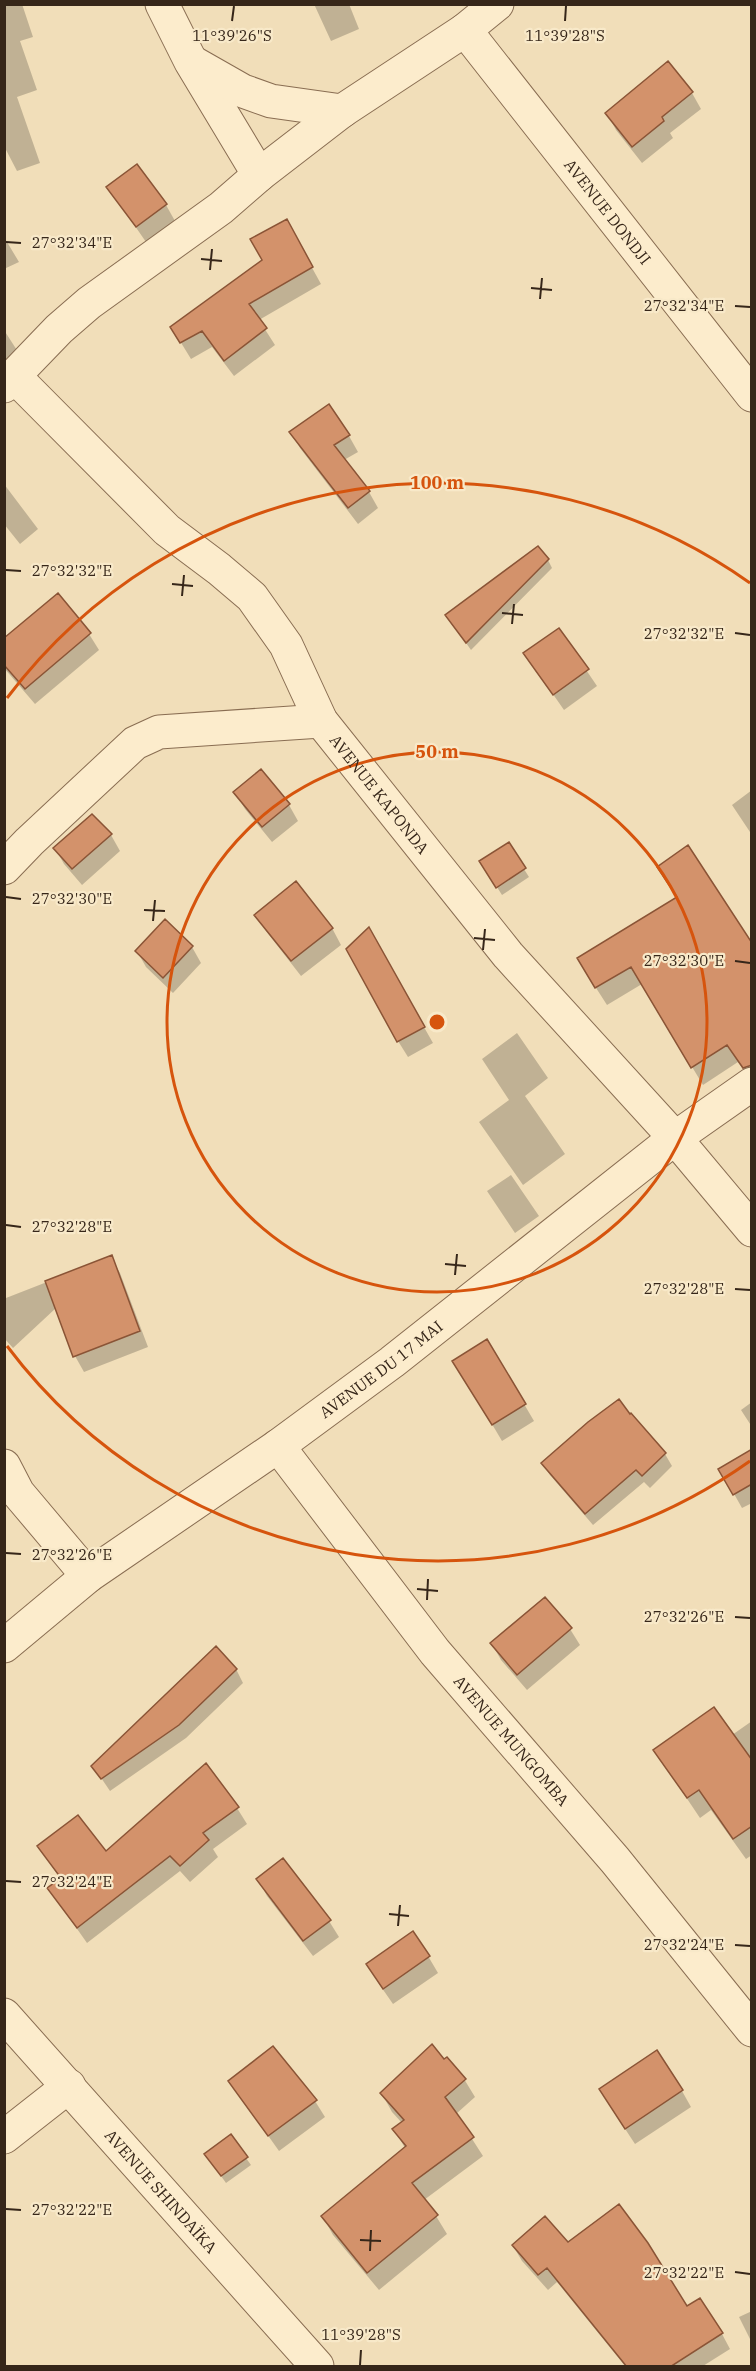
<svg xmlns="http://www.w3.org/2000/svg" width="756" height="2371" viewBox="0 0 756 2371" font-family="'IBM Plex Serif',serif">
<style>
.shadow{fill:#0003}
.building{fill:#d3926b;stroke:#8a5436;stroke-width:1.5}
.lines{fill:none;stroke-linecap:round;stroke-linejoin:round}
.minor-casing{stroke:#896d52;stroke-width:35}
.minor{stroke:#fceccc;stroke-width:33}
.ticks{fill:none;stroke:#362619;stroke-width:2}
.ring{fill:none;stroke:#d6540d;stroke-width:3}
.labels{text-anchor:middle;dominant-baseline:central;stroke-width:4.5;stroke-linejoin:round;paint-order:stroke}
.street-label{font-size:16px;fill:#362619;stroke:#f8e9c9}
.ticks-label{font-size:15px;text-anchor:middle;fill:#362619;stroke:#f8e9c9;stroke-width:4.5;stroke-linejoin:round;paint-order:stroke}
.centre{fill:#d6540d;stroke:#f8e9c9;stroke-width:3}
.ring-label{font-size:18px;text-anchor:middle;font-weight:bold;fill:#d6540d;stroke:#f8e9c9;stroke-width:4.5;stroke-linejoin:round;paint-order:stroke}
</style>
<rect width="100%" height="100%" fill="#f1deb9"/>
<path class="shadow" d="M4,4h18l11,33 -13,4 17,49 -20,7 23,66 -23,8 -13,-25z
M314,4h35l10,25 -28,12z
M692,93l9,16 -31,24 3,5 -31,25 -26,-33 -9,-17z
M108,187l58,18 9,16 -29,21z
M4,237l15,25 -15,7z
M295,237l26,47 -62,36 16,25 -41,31 -22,-29 -21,12 -19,-31z
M4,330l16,25 -16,12z
M291,432l58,4 9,16 -14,8 25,32 9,16 -20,16 -58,-76z
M4,484l34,45 -18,15 -16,-20z
M548,560l4,8 -81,82 -19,-27z
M559,630l38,56 -33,24 -39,-56z
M89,634l10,16 -64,54 -31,-36v-28z
M752,790v45l-20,-30z
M235,792l54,13 9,16 -26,21 -27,-33z
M111,835l9,16 -38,34 -18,-21 -9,-16z
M508,844l21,33 -27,18 -21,-33z
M659,867l93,79 -2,133 -12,-17 -35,23 -61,-101 -35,21 -18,-28 89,-78z
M256,915l76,13 9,17 -40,31 -35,-45z
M369,930l64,113 -25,14 -10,-16z
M192,947l9,16 -28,30 -27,-26 -9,-16z
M517,1033l31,45 -23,18 40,58 -42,31 -44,-63 30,-22 -27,-41z
M511,1175l28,41 -24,17 -28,-42z
M111,1257l9,16 28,74 -64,25 -9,-16 -19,-48 -43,40 -9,-10v-42l2,2z
M487,1341l47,80 -32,20 -38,-64z
M752,1402v25l-11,-17z
M752,1451v52l-10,5 -22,-39z
M665,1454l7,12 -22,22 -6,-6 -51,43 -43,-50 -8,-12z
M570,1629l10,16 -53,45 -26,-30 -9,-16z
M236,1669l7,14 -57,55 -76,53 -17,-25z
M752,1721v134l-6,4 -35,-49 -11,8 -45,-67 77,-16z
M237,1808l10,16 -34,25 5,8 -28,25 -10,-11 -93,72 -38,-54 12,-9 -22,-33 67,7z
M258,1879l71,42 10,16 -26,19 -46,-60z
M428,1956l10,17 -45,31 -16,-23z
M444,2061l20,18 11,18 -19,17 27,42 -59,44 12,16 11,18 -68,56 -46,-55 -10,-18 82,-69 -11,-19 8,-6 -10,-11 -10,-18z
M230,2082l85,19 10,16 -46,34z
M682,2091l9,16 -56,37 -25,-38z
M246,2158l5,7 -25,18 -15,-21z
M568,2245l154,89 8,15 -27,17h-78l-68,-84 -9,8 -26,-29 -9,-15z
M752,2311v32l-13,-26z"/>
<path class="building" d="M668,61l25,31 -31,25 2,4 -32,26 -27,-34z
M137,164l30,40 -31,23 -30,-40z
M287,219l26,48 -64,37 18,24 -43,33 -22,-30 -22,12 -10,-16 92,-67 -12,-21z
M329,404l21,31 -16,10 36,46 -22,17 -59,-76z
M538,546l11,13 -83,84 -21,-28z
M58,593l33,40 -66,56 -21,-24v-27z
M559,628l30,41 -36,26 -30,-42z
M261,769l29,35 -28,23 -29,-35z
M92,814l20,20 -40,35 -19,-21z
M509,842l17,26 -30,20 -17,-27z
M688,845l64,98v122l-9,3 -16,-23 -36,23 -60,-101 -36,21 -18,-30 100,-61 -20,-30z
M296,881l37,47 -42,33 -37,-46z
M165,919l28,27 -30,32 -28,-27z
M369,927l56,100 -28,15 -51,-93z
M112,1255l28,76 -67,26 -28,-76z
M487,1339l39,65 -34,21 -40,-64z
M619,1399l11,15 1,-1 35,40 -24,23 -6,-6 -51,44 -44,-51 47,-41z
M752,1449v35l-19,11 -15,-26z
M545,1597l27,31 -55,47 -27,-32z
M216,1646l21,23 -58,56 -78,54 -10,-13z
M714,1707l38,53v66l-19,13 -34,-49 -12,8 -34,-48z
M206,1763l33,44 -36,26 6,7 -29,26 -10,-10 -93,72 -30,-40 14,-10 -24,-32 41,-31 28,36z
M283,1858l48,62 -28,21 -47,-62z
M413,1931l17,25 -47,33 -17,-25z
M432,2044l12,15 3,-2 19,22 -21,18 29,40 -62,46 26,32 -71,58 -46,-57 85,-70 -14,-17 12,-9 -24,-27z
M273,2046l44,54 -49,36 -40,-55z
M657,2050l26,40 -58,39 -26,-40z
M231,2134l17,23 -27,19 -17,-22z
M619,2204l29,39 39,63 13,-8 23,35 -53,34h-43l-80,-99 -9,7 -26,-30 33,-29 23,26z"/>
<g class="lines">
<g class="minor-casing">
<g id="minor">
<path d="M162,4l29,58 68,113"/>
<path id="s1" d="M465,30l287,365"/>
<path d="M192,62l51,29 28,10 71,10"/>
<path id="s2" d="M15,377l152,153 52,39 33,28 34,48 35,76 187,234 167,183 77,92"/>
<path d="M4,386l55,-57 30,-26 132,-95 38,-33 83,-64 123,-81 32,-26"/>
<path d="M4,868l25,-26 106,-99 24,-11 162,-11"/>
<path id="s3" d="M278,1446l157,206 180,208 137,170"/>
<path d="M4,1466l14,27 70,83"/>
<path id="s4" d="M4,1646l84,-70 190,-130 114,-84 283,-224 77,-54"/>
<path id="s5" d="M4,2015l313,351"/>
<path d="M4,2137l65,-51"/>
</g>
</g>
<use href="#minor" class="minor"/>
</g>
<path class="ticks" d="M232,21l2,-15M565,21l1,-15M6,242l15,1M201,259l21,2M210,270l2,-21M531,288l21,2M540,299l2,-21M735,306l15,1M6,570l15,1M172,584l21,2M182,596l2,-21M502,613l21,2M512,624l2,-20M735,633l15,2M6,897l15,2M144,910l21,1M153,921l2,-21M474,938l21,2M483,950l2,-21M735,961l15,2M6,1225l15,2M445,1264l21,2M455,1275l2,-21M735,1289l15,1M6,1553l15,1M417,1589l21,2M427,1600l1,-21M735,1617l15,1M6,1881l15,1M389,1914l20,2M398,1926l2,-21M735,1945l15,1M6,2209l15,1M360,2240l21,1M370,2251l1,-21M735,2272l15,2M360,2365l1,-15"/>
<g class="ring">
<circle cx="437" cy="1022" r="270"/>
<path d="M750 1461A539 539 0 0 1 7 1346M7 698A539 539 0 0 1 750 583"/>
</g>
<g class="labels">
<g class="street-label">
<text stroke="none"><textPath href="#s1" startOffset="231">AVENUE DONDJI</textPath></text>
<text stroke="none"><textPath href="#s2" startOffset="560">AVENUE KAPONDA</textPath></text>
<text stroke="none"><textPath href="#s4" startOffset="468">AVENUE DU 17 MAI</textPath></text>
<text stroke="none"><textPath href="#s3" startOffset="376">AVENUE MUNGOMBA</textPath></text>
<text stroke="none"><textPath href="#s5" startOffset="236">AVENUE SHINDAÏKA</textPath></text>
</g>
</g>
<g class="ticks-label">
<text x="232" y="41">11°39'26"S</text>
<text x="565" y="41">11°39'28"S</text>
<text x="72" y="248">27°32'34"E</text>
<text x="684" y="311">27°32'34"E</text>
<text x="72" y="576">27°32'32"E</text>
<text x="684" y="639">27°32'32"E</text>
<text x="72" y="904">27°32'30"E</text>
<text x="684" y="966">27°32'30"E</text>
<text x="72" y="1232">27°32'28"E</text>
<text x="684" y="1294">27°32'28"E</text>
<text x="72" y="1560">27°32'26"E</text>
<text x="684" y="1622">27°32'26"E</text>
<text x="72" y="1887">27°32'24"E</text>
<text x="684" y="1950">27°32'24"E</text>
<text x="72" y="2215">27°32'22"E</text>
<text x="684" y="2278">27°32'22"E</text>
<text x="361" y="2340">11°39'28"S</text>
</g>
<circle cx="437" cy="1022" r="9" class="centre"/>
<g class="ring-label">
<text x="437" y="489">100 m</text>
<text x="437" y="758">50 m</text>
</g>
<rect width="756" height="2371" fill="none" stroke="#362619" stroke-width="12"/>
</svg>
